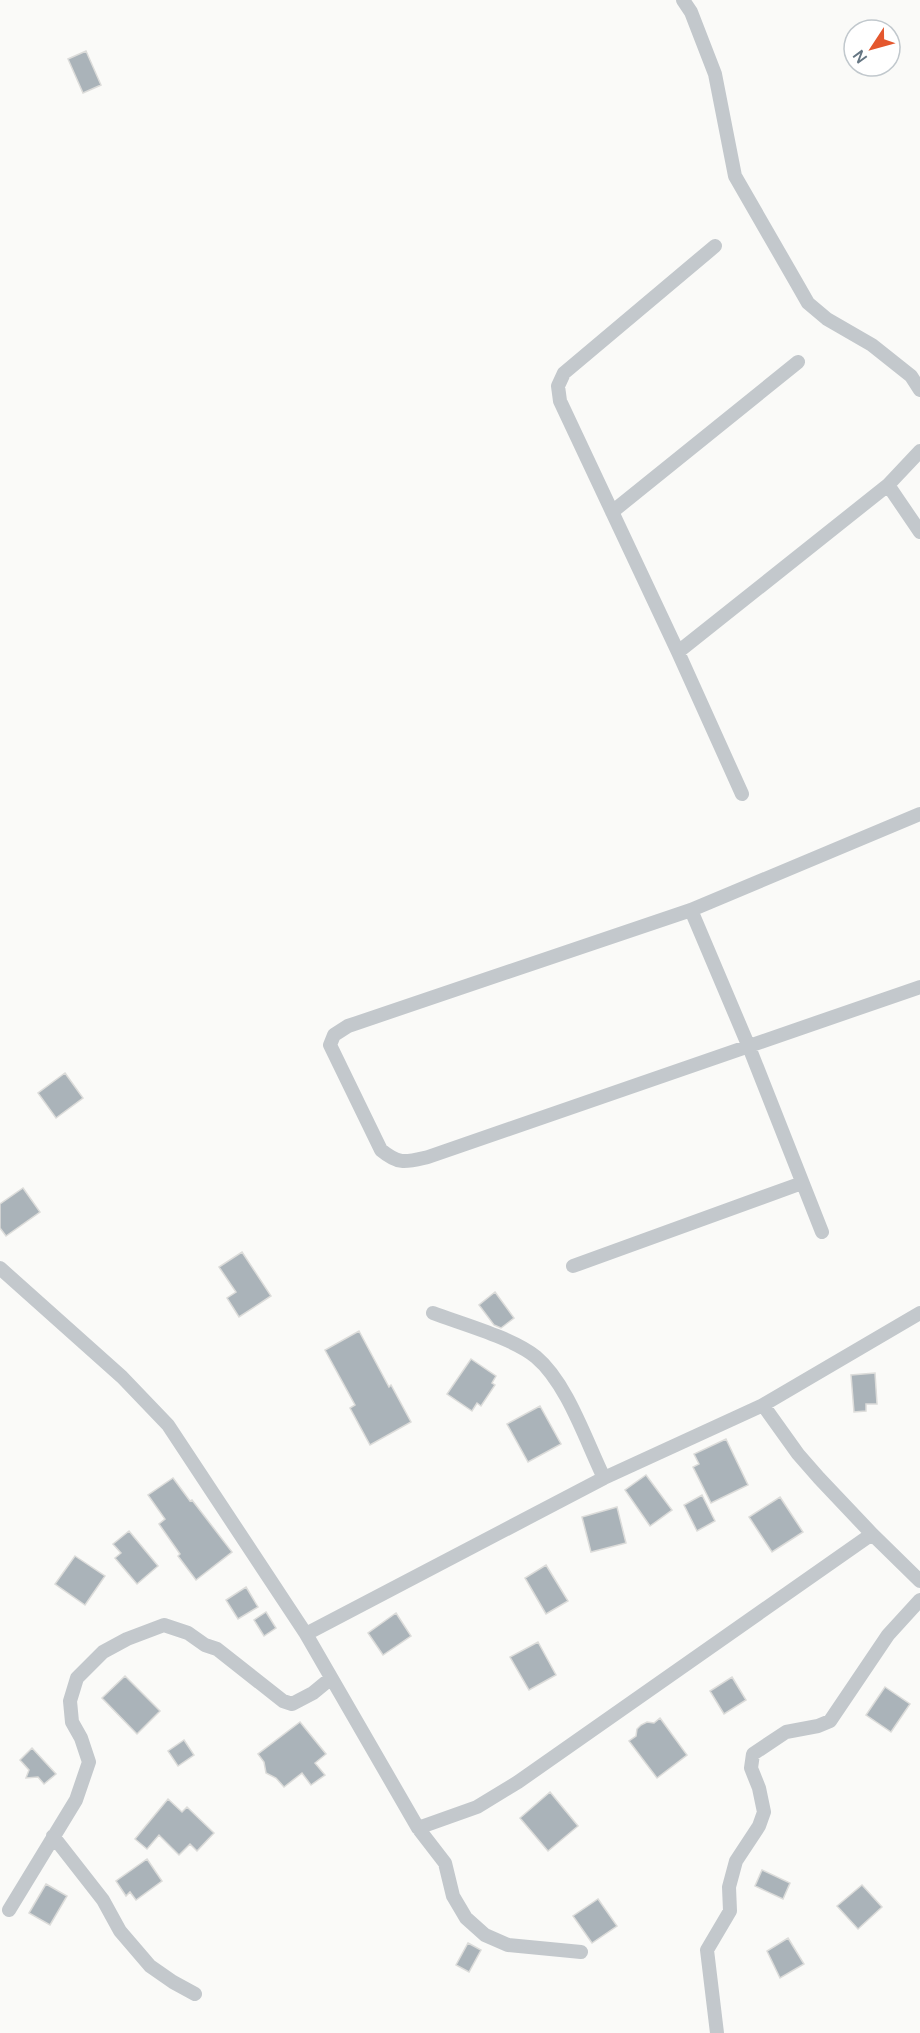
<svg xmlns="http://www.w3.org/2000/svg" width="920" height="2033" viewBox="0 0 920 2033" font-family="Manrope,sans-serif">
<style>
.building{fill:#aab3b9;stroke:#dcdcda;stroke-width:1.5}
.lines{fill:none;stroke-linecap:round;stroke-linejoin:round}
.minor{stroke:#c3c8cc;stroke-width:14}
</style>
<rect width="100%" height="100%" fill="#fafaf8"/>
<path class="building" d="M86,51l15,34 -18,8 -15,-34z
M65,1073l18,25 -27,20 -18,-25z
M23,1188l17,24 -34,24 -6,-8v-24z
M242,1252l29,44 -32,21 -12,-19 9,-6 -17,-25z
M495,1292l19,26 -13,10 -7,-3 -15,-20z
M359,1331l30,56 2,-2 20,37 -41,23 -20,-37 5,-3 -30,-55z
M471,1359l25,17 -4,7 3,2 -14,21 -4,-3 -5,8 -25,-17z
M875,1373l2,31h-11v7l-12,1 -3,-37z
M540,1406l21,38 -33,18 -21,-38z
M726,1439l22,46 -37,18 -18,-36 6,-3 -5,-10z
M646,1475l26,35 -22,16 -25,-36z
M173,1478l17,23 2,-1 40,52 -36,28 -18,-24 2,-2 -21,-30 6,-5 -17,-24z
M702,1495l13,26 -18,10 -13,-26z
M780,1497l23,35 -31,20 -23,-35z
M617,1507l9,36 -35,9 -9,-35z
M129,1531l29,35 -21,18 -22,-26 6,-5 -8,-9z
M75,1556l30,20 -20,29 -30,-21z
M546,1565l22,36 -22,13 -21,-36z
M246,1587l12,20 -20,12 -12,-19z
M266,1612l10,16 -12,8 -10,-16z
M396,1613l15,23 -28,19 -15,-22z
M538,1642l18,33 -27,15 -19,-33z
M125,1676l35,35 -23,23 -35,-36z
M732,1677l14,23 -22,14 -14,-23z
M885,1687l25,17 -19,28 -25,-17z
M660,1718l27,37 -30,23 -28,-37 7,-5 1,-7 4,-4 6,-3 7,1z
M300,1722l26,32 -11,9 10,12 -14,10 -9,-12 -18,14 -8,-9 -10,-5 -2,-11 -6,-8z
M184,1740l10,15 -16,11 -10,-15z
M32,1748l24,26 -12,10 -6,-7 -12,1 3,-8 -9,-10z
M550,1792l28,34 -30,25 -28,-33z
M168,1799l14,13 5,-5 27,26 -17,18 -7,-7 -11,11 -20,-20 -12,14 -12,-10z
M147,1859l15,22 -26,19 -6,-8 -4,4 -10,-15z
M762,1870l28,13 -7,16 -28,-13z
M46,1884l21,12 -17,29 -21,-12z
M862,1885l20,22 -24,22 -21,-23z
M598,1899l19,27 -25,17 -19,-27z
M788,1938l16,26 -24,14 -13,-27z
M468,1943l13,7 -12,22 -13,-7z"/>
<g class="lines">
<path class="minor" d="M683,0l8,12 24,62 20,102 61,106 12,21 19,16 45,26 39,31 9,14
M715,246l-151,127 -6,13 2,15 118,251 64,142
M888,485l32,47
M612,512l186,-150
M678,652l210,-167 32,-34
M920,814l-229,96 -343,116 -14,9 -4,10 51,105c18,15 25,12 47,7l492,-170
M691,910l58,137 73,185
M573,1266l229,-83
M0,1268l122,109 46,48 138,209 112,194 27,35 8,33 13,22 19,17 23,10 73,7
M433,1313c29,11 80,25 103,44 31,26 50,84 68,121
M763,1405l35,49 21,24 53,56 48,47
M306,1634l298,-156 159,-73 157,-92
M418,1828l59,-21 41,-25 354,-248
M53,1836l50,64 17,31 30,35 23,16 22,12
M9,1910l67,-110 13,-38 -8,-24 -9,-16 -2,-21 7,-23 26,-26 24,-13 37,-14 24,8 17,12 12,4 66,52 9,3 21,-11 17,-14
M717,2033l-10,-83 23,-39 -1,-24 7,-26 23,-35 5,-14 -5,-24 -8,-20 2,-14 33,-22 32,-6 12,-5 58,-86 32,-35"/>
</g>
<g transform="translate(872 48) rotate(234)"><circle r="28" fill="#ffffff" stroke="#c1c8cd" stroke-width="1.5"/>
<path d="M0-4.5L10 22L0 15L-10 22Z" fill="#e4572e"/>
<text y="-9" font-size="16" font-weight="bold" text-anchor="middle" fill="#657683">N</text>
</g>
</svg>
